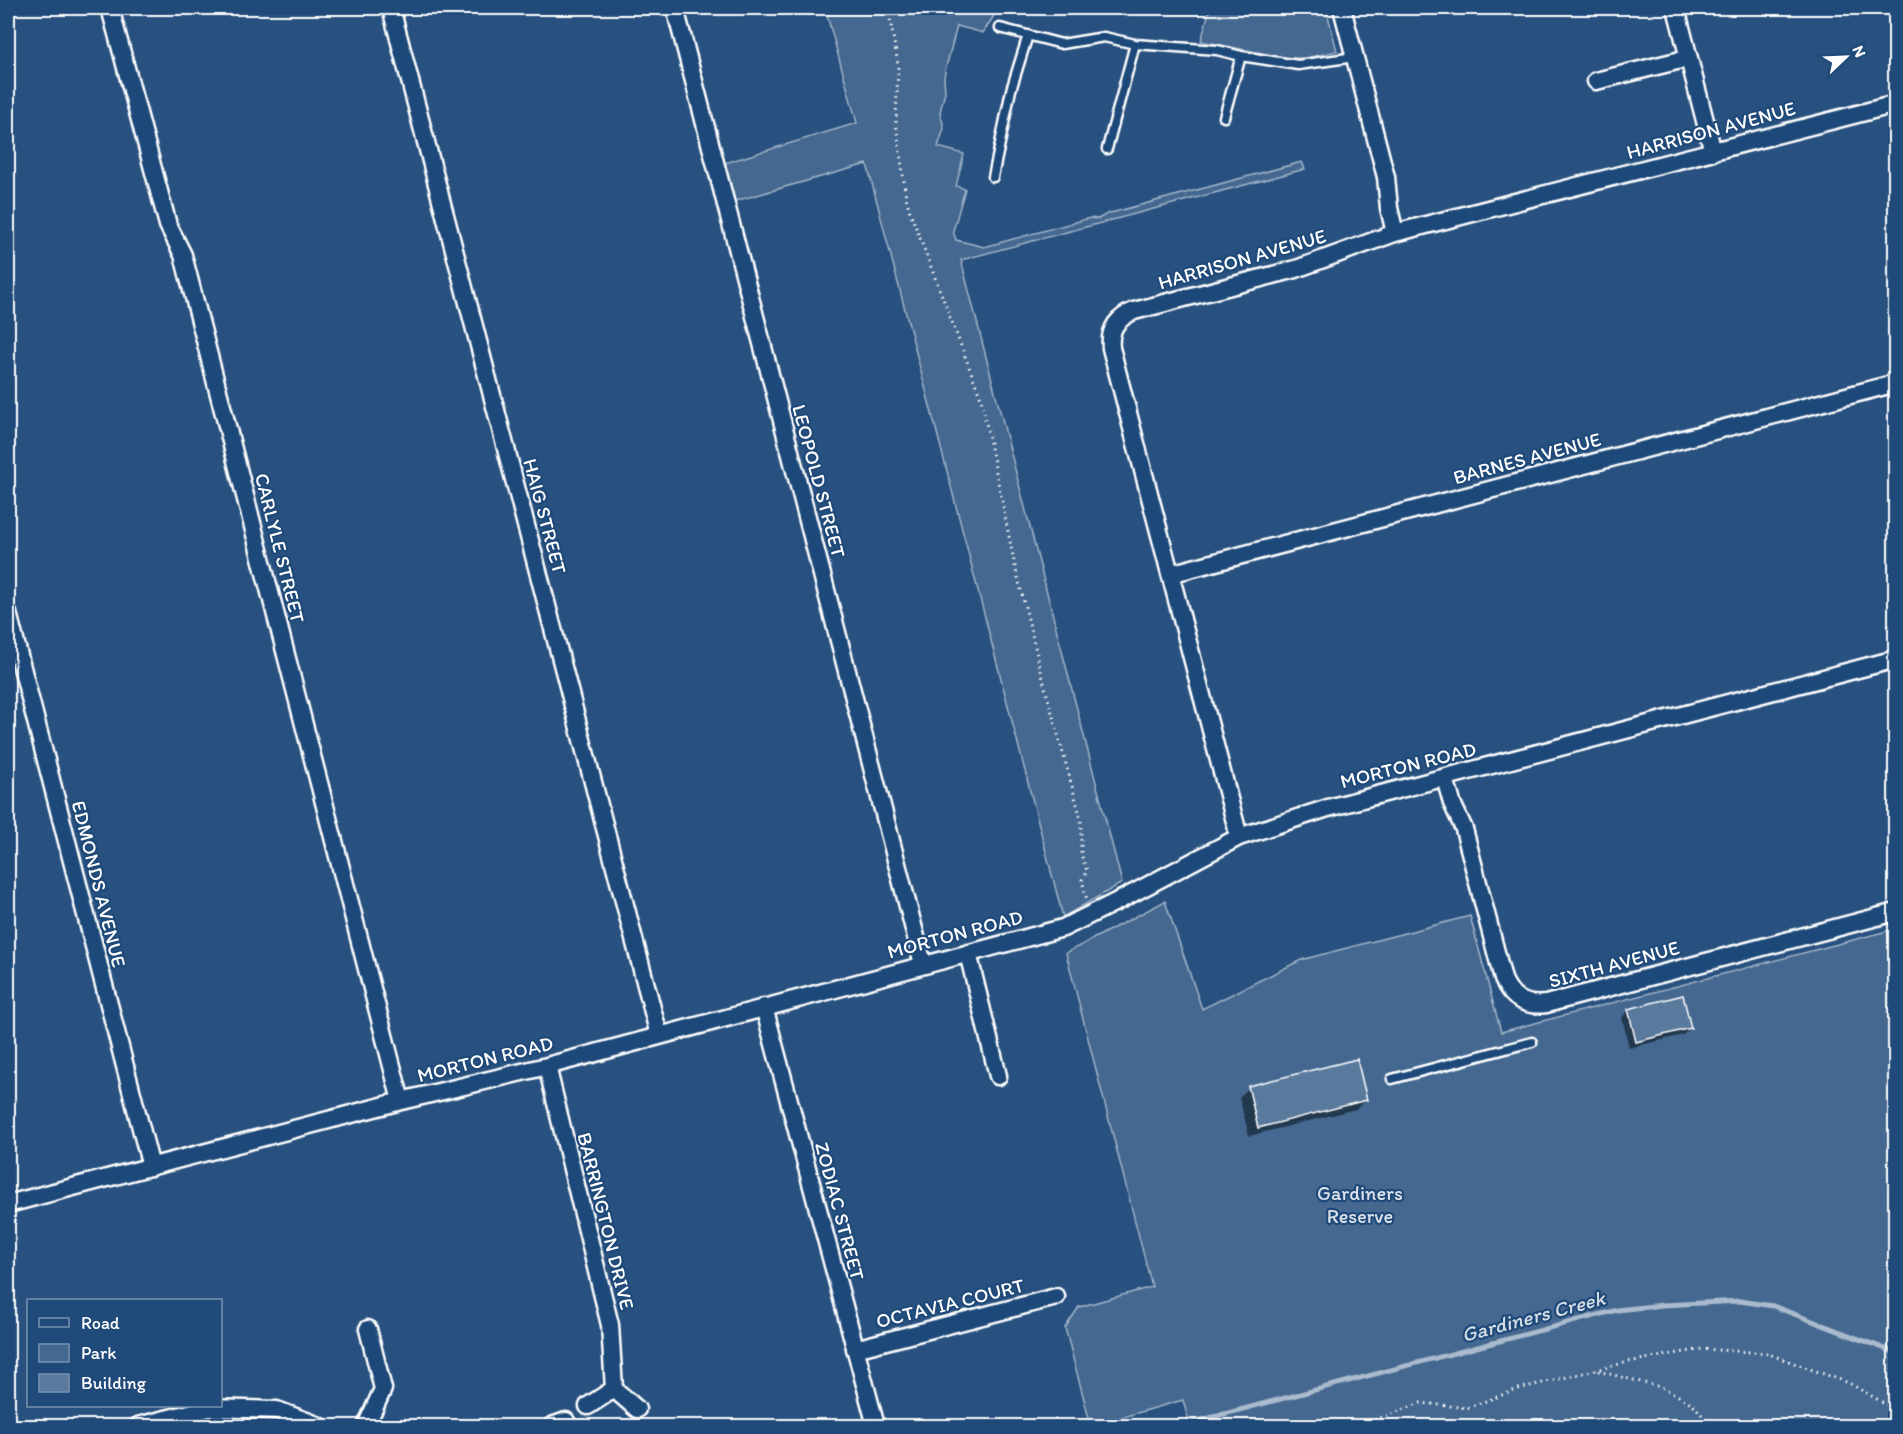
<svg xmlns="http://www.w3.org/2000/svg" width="1903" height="1434" viewBox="0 0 1903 1434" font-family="Itim,sans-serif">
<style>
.green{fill:#446890;stroke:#a2b4c8;stroke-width:1.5}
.shadow{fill:#0007}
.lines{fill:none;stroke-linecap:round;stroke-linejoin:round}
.stream{stroke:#aabbcd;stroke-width:5}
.building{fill:#5a7a9d;stroke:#fff;stroke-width:1.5}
.service-casing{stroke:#fff;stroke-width:13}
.minor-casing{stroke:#fff;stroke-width:21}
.path{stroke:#fff;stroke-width:3;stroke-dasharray:1.5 4.5;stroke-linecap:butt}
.service{stroke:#1f4a7a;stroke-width:8}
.minor{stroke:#1f4a7a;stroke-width:16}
.labels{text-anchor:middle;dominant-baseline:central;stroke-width:4.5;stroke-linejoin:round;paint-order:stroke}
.street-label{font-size:20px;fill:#fff;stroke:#1f4a7a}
.park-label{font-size:20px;fill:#dae1e9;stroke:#1f4a7a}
.water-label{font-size:21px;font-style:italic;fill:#d4dde6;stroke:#1f4a7a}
</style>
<rect width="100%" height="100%" fill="#28517f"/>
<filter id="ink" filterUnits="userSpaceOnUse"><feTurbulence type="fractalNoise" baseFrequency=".0167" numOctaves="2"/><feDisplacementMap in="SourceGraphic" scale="12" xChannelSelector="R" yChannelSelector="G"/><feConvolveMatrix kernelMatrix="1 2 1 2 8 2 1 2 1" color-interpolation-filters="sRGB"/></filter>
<g filter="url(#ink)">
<path class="green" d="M825,8h174l-16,25 -26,-7 -12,45 -1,7 1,14 -5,20 4,16 -6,19 26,7 -8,32 9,3 -12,42 3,9 28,7 106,-29 8,1 9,-5 195,-52 3,7 -344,91 161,623 -59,34 -196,-753 -132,37 -10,-38 132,-40z
M1206,8h120l11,43 -31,7h-18l-87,-17 8,-29 -3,-1z
M1165,901l37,108 99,-49 169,-44 31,116 394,-103v497h-705l-7,-26 -92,26 -26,-98 14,-21 73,-20 -86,-334z"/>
<path class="shadow" d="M1629,1010l61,18 -7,7 -54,13 -7,-31z
M1249,1088l117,12 -10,9 -107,27 -10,-39z"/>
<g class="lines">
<path class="stream" d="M1179,1426l438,-116 46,-5 77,-4 33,5 123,47"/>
</g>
<path class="building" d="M1683,995l8,33 -55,14 -8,-33z
M1357,1059l10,41 -109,28 -10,-42z"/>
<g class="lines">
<g class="service-casing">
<path id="service" d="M1000,28l62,16 42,-7 31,7 82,6 24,6 57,9 57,-8
M1224,117l17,-61
M1107,149l28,-105
M993,177l18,-87 17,-55
M1392,1079l140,-37"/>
</g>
<g class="minor-casing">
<path id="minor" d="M110,8l58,217 15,30 218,846
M391,8l268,1027
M675,8l248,956
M1342,8l44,169 3,31 6,25
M1676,8l37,144
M1596,81l93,-23
M1170,574l726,-191
M8,613l143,554
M1445,778l7,25 12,26 39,150c8,19 22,28 43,25l350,-92
M1239,837l-128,-489c-2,-19 6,-30 23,-37l162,-42 99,-36 501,-129
M968,953l30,123
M764,1007l112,419
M547,1066l63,259 4,64 23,20
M8,1204l393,-103 146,-35 516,-138 59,-29 117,-62 89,-29 568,-149
M855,1349l201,-52
M588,1406l26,-17
M138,1426l71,-18 68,2 43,16
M366,1426l17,-37 -15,-60
M552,1426l14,-5"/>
</g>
<path class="path" d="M888,8l10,56 -2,58 10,75 4,15 71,186 34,168 31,125 35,128v35l6,17 -5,9 5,20
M1598,1371l66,17 29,16 18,22
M1358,1426l63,-23 46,5 51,-19 110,-27 74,-13 64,4 83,30 47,27"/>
<use href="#service" class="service"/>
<use href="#minor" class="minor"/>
</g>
</g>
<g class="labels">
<g class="street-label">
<text transform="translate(1711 130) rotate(-15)">HARRISON AVENUE</text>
<text transform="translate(1242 259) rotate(-16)">HARRISON AVENUE</text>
<text transform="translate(1527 458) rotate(-15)">BARNES AVENUE</text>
<text transform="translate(819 481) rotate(75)">LEOPOLD STREET</text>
<text transform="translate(545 516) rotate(75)">HAIG STREET</text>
<text transform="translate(280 548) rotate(76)">CARLYLE STREET</text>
<text transform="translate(1408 765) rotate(-14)">MORTON ROAD</text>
<text transform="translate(99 884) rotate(76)">EDMONDS AVENUE</text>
<text transform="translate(955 934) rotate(-15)">MORTON ROAD</text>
<text transform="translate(1614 964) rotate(-15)">SIXTH AVENUE</text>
<text transform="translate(485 1059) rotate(-14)">MORTON ROAD</text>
<text transform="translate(840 1211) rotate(75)">ZODIAC STREET</text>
<text transform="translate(606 1221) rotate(76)">BARRINGTON DRIVE</text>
<text transform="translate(950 1303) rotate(-14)">OCTAVIA COURT</text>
</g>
<g class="park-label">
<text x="1360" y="1193">Gardiners<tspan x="1360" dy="23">Reserve</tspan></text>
</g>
<g class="water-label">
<text transform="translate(1533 1316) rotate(-15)">Gardiners Creek</text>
</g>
</g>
<rect width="1903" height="1434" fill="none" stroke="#1f4a7a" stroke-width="30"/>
<rect x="15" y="15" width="1873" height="1404" fill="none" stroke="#fff" stroke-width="2" filter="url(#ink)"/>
<rect x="27" y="1299" width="195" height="108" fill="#1f4a7a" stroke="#7992af" stroke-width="1.5"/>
<rect x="39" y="1318" width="30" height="9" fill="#1f4a7a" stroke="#7992af" stroke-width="1.5"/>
<text x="81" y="1329" font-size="18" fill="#ffffff">Road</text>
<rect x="39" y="1344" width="30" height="18" fill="#446890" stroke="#7992af" stroke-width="1.5"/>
<text x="81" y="1359" font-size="18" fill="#ffffff">Park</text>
<rect x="39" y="1374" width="30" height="18" fill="#5a7a9d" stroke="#7992af" stroke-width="1.5"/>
<text x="81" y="1389" font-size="18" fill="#ffffff">Building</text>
<g transform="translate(1846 57) rotate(67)" stroke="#1f4a7a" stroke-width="4.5" paint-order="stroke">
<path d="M0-4.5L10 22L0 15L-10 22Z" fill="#ffffff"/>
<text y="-9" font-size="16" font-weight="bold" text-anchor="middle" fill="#ffffff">N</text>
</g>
</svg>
